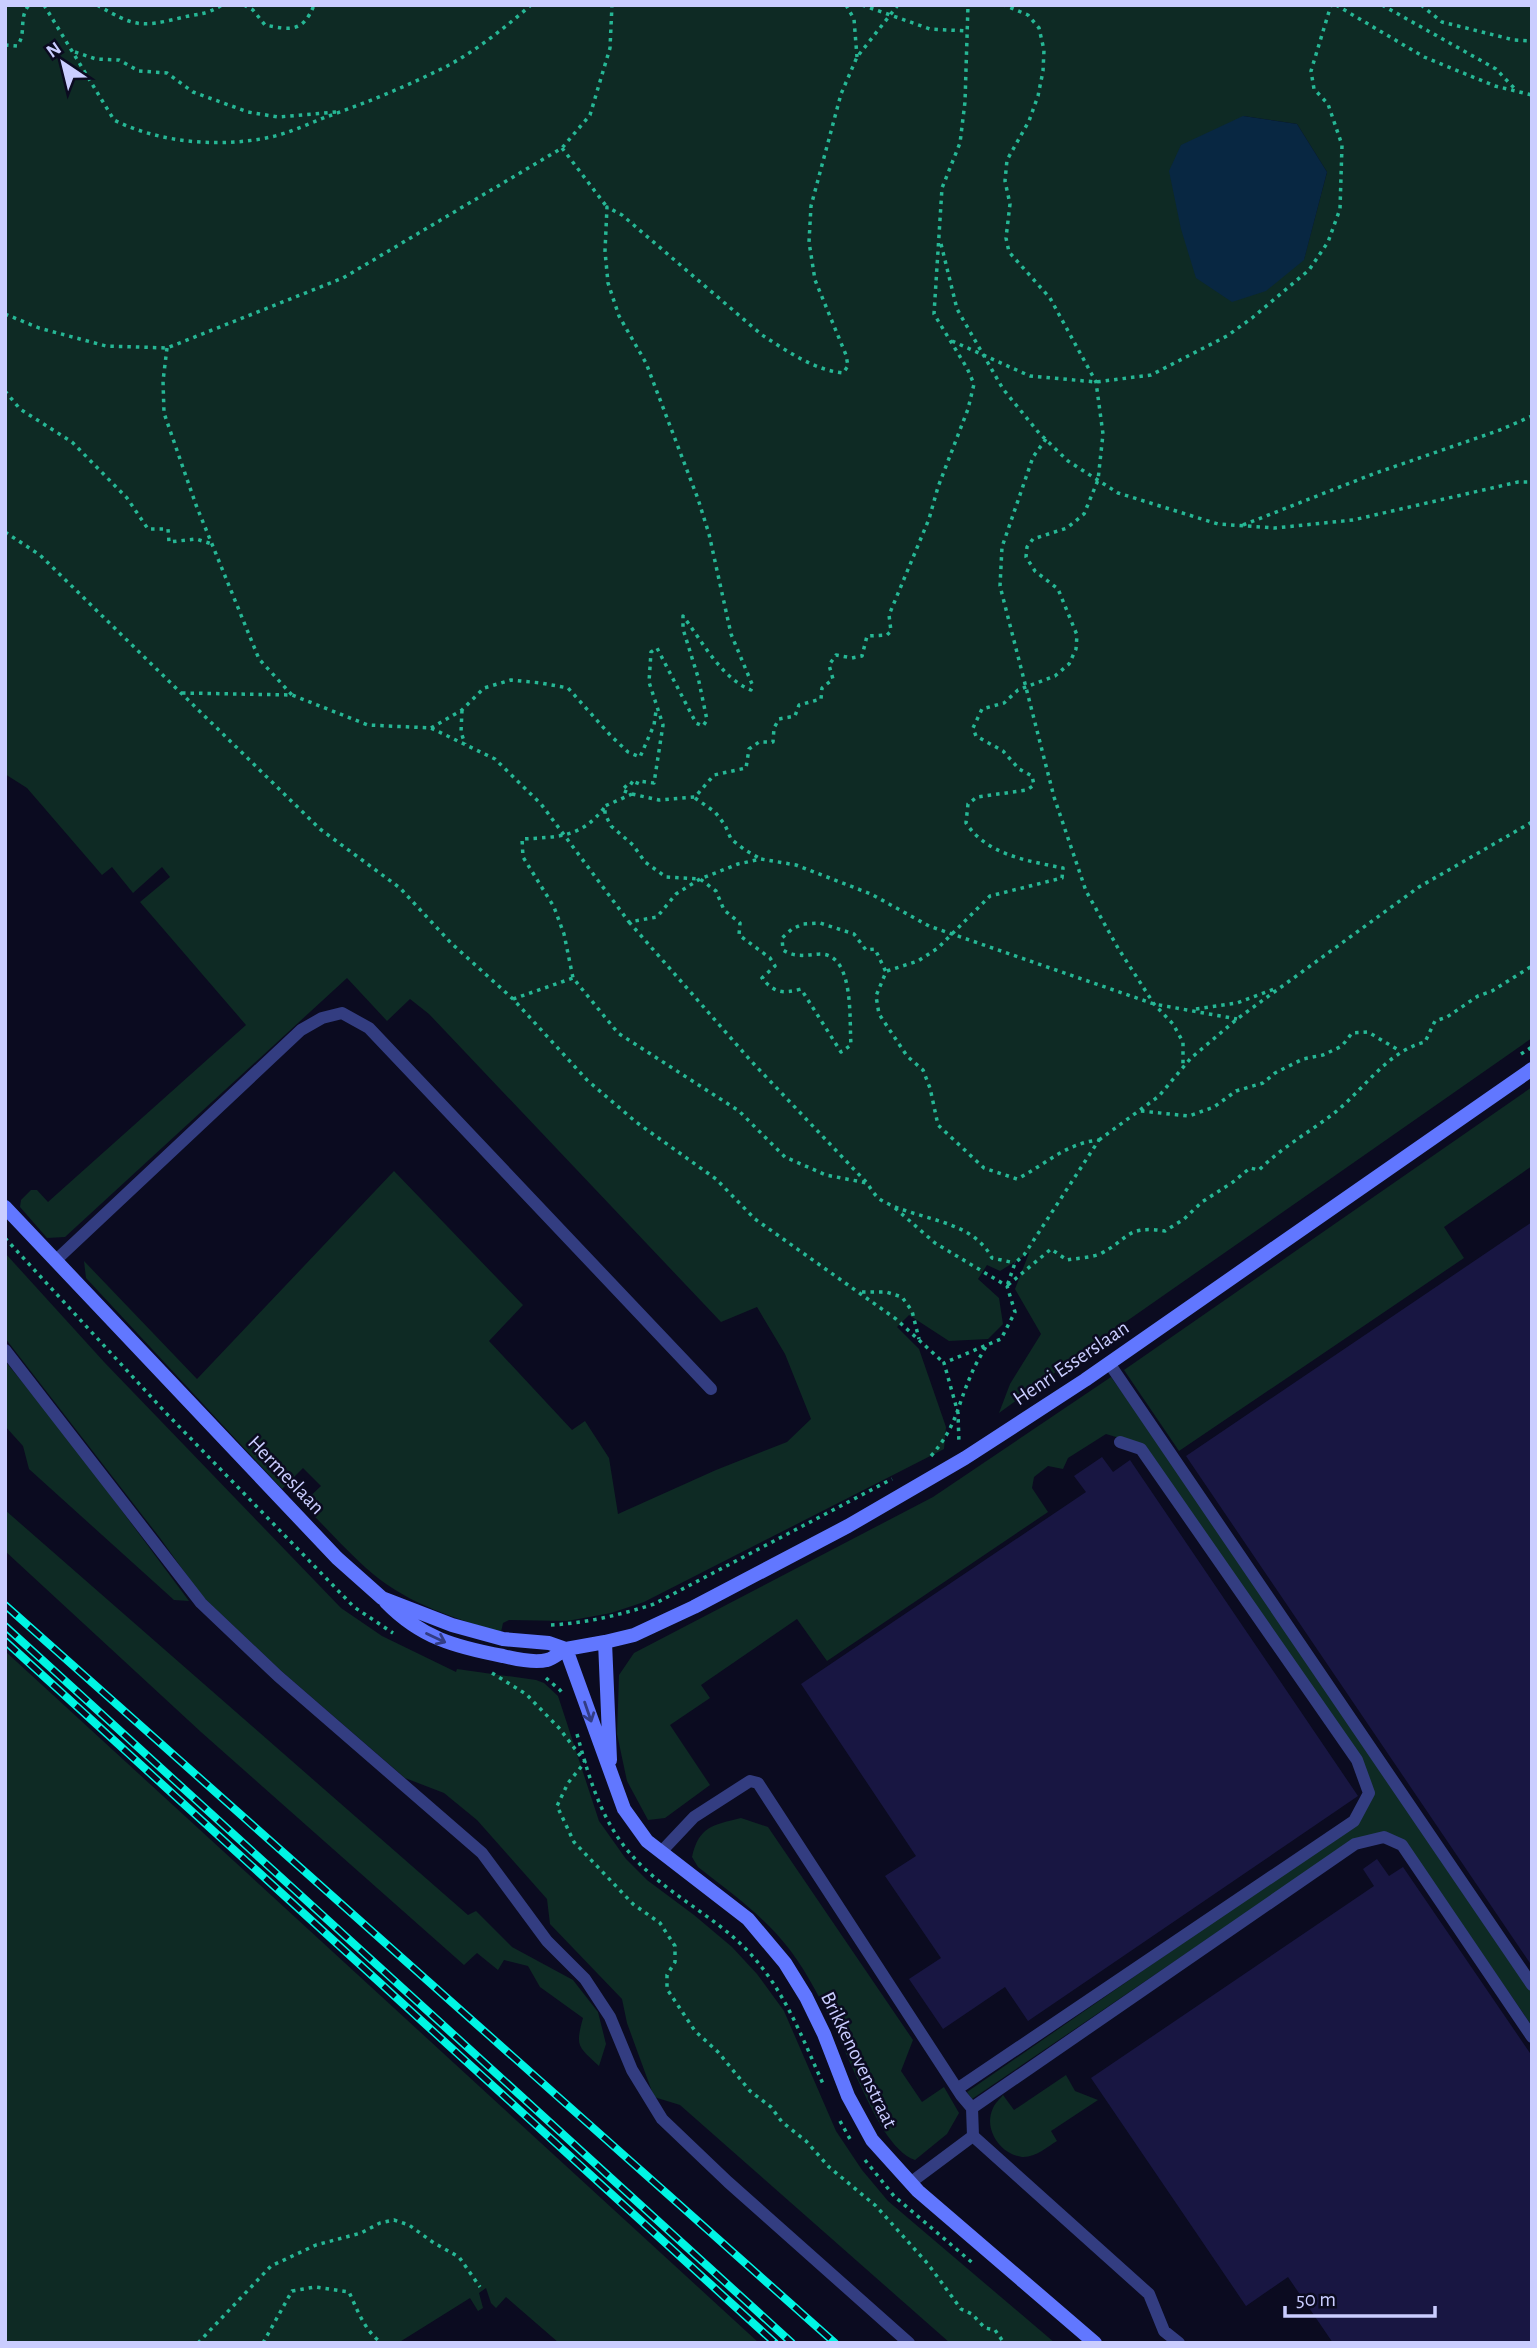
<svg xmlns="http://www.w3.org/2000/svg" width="1537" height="2348" viewBox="0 0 1537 2348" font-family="'Alegreya Sans',sans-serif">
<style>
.green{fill:#0e2a24;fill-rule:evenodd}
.water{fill:#082742}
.building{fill:#181642}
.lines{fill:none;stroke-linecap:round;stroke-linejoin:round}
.path{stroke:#26b795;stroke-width:3.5;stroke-dasharray:3.5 5;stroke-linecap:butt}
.lane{stroke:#333d81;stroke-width:12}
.secondary{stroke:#6177ff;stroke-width:14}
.rail-casing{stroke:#00f5e4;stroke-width:8}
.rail{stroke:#0b0b20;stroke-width:5;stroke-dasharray:16;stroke-linecap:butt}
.oneway{stroke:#323c84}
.labels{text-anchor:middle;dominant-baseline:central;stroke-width:5;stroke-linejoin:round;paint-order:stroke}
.street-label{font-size:21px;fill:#cacdff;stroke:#0b0b20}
</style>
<rect width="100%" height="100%" fill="#0b0b20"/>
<path class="green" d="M5,5h1527v1033l-428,299 -105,76 11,-29 31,-50 -26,-45 14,-36 -29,18 -13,-6 -9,14 21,19 4,26 -15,15 -39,2 -40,-26 -12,12 22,22 27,78 -2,22 -300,153 -33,11 -44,8 -58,-1 -6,3 -2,9c-43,-12 -94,-29 -128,-58 -25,-21 -47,-47 -71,-70l19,-18 -18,-18 -21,21 -196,-211 -2,-17 113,118 197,-208 129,134 -34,36 83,89 13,-9 24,37 9,56 98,-44 71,-28 24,-23 -26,-65 -28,-47 -36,15 -292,-308 -19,-15 -23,22 -40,-43 -282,259 -18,1 -27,-31 1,-7 10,-10h6l11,12 198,-177 -106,-123 30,-25 -8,-10 -29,26 -21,-26 -10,8 -75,-87 -22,-14zM1243,116l54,8 30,48 -23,87z
M1532,1087v79l-88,61 20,31 -285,193 -55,-81z
M5,1253l100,110 236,245 41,28 74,36 1,-3 79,11 8,3 14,13 41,125 27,38 21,21 47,35 38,32 25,27 27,37 52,120 26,39 26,31 167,142h-105l-270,-238 -26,-8 -27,-74 -5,-24 -72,-75 -3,-25 -70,-79 -33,-27 -39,-15 -126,-109 -78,-74 -41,-57 -155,-200z
M5,1361l60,73 124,167 -15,-1 -145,-131 -6,-23 -18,-20z
M1111,1377l51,70 370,544v35l-128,-185 -57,3 -375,255 -5,-7 387,-267 15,-43 -223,-336 -40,-12 -38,24 -5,11 -15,-3 -14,11 -2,11 16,24 -221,149 -30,-42 -96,66 9,13 -40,27 40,60 -45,33 -17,2 -21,-39 -10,-47 2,-59 15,-22 299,-156z
M5,1510l463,405 8,-4 36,36 61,33 25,32 8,32 -7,22c-21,-20 -24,-19 -16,-48l-43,-31 -12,-21 -24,-6 -6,10 -21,-17 -13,12 -263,-233 -196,-181z
M5,1651l754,692h-200l-53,-46 -10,11 -5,-5 -5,-15 -7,5 4,15 -5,3 -8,-13 -72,45h-393z
M741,1818l27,9 145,213 -12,31 21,31 22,-15 15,26 -12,21 -32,26c-23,-8 -41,-46 -51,-67 -23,-48 -42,-100 -74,-143 -25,-33 -60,-58 -92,-83l-6,-10c7,-31 21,-32 49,-39z
M1066,2075l9,16 23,9 -47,31 6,10c-10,6 -22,17 -35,16 -22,-3 -39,-28 -29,-49 2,-5 7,-9 10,-13l11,15z"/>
<path class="water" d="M1243,116l54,8 30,48 -23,88 -38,31 -34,11 -36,-24 -15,-49 -12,-58 12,-26z"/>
<path class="building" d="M1532,1222v744l-346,-510z
M1102,1457l11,15 17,-12 228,336 -330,225 -23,-34 -62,42 -34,-50 32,-21 -56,-82 31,-20 -115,-172 285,-192 -12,-16z
M1377,1859l12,17 14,-9 129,189v287h-199l-45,-66 -42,29 -155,-228 283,-192 -11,-17z"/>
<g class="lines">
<path class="path" d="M44,5l70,115c46,23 106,28 157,17 18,-4 37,-13 55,-20 37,-13 74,-28 109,-45 35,-16 67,-42 96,-67
M97,5c37,21 42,23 83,13 19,-5 24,-2 42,-13
M244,5l9,5 12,15c25,5 38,8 49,-20
M846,5l8,14 3,38
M862,5l68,24 37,2
M898,5l-41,52 -16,37 -30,112 -2,36 6,38 31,75 2,11 -5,7c-29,-3 -56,-22 -81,-38l-140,-120 -15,-8 -2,44 3,32 11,33 27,47 52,136 11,35 22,100 21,50 -1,6c-30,-12 -49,-49 -68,-74v13l15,48 9,43 -4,6 -7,-3 -39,-75 -6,4 -2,30 14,43 -9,58 -16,-2 -2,5 -6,-4 -8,8 10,4 -27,12v8l6,12 22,19 12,17 21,15 34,2 16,12 8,19 16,13 -1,12 31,23 5,8 -13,12c12,15 21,16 39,11l40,63 10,-7c-2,-24 4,-91 -31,-91 -14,1 -24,4 -37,-4l-1,-12 10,-9 11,-5 17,-1 34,11 12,16 9,-1 11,23 -10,24 3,18 28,42 16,14 7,18 8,37 46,43 33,11c28,-14 49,-36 82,-39l-75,115 -9,8 -8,23
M1336,5l88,52 71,29 37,9
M1382,5l114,64 20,21
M1421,5l21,17 72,18 18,1
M5,45l12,1c10,-12 1,-28 12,-41
M75,52l21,7 23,1 20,11 28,2 26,19 55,20 30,5 58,-5
M562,148l45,59
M941,244l16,65 46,80 36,44 29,28 50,32 100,31 57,4 78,-8 165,-38h14
M5,314l34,14 67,18 61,2 176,-70 219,-130 28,-33 20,-67 2,-43
M952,341l78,35 66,6 55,-7 76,-39 25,-18 57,-48 19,-28 12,-33 2,-64 -14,-41 -14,-15 -3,-18 20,-66
M167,348l-4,33 1,32 32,92 63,154 33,36
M5,391l15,18 52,33 55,56 21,31h20l1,13 27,-3 16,5
M1046,439l-13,18 -31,90 -2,39 54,211 32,94 32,57 36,56 19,20 10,18v26
M1243,525l130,-51 127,-44 32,-14
M5,532l35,23 280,274 80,59 51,55 62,56 74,81 49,42 80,57 39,40 141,100 48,44
M182,693l110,2 76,30 63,3 64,31 46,45 88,118 28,-5 19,-23 24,-15 38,-15 23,-5 35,6 75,29 58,32 225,78 83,15
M462,710l-1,22 4,12
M431,728l31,-18 22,-22 27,-8 30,3 27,5 43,48 17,16 12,5 14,-32 2,-14
M632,794l27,6 36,-3 19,-22 32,-7 3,-19 10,-7h14l1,-14 5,-9 16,-3 4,-11 22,-6 1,-11 11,-9 -4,-14 7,-10 16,3 10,-2 5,-20 20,-1 4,-4 -2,-16 40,-96 9,-32 30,-78 6,-25 -7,-16 -33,-54 8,-126 18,-45 5,-41 3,-97
M695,798l20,14 10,13 6,14 14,11 14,8
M604,808c-23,30 -47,29 -82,31l1,18 31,50 10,27 9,44 45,55 121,78 46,46 41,18 41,8
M629,922l122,139 116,122c4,6 8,13 14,17 36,21 90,18 111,58l23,5
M887,971l31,-10 20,-13 52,-52 72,-18 1,-10c-35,-7 -76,-13 -97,-45l2,-19 9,-7 50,-7 7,-5 -2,-9 -13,-7 -16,-18 -27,-15 -3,-8 9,-19 22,-6 14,-13 37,-14 14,-12 7,-15 1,-14 -19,-46 -23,-18 -9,-14 1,-10 6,-8 34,-11 17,-14 14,-34 5,-46 -7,-52 -46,-84 -41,-46 -3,-14 4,-34 -5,-23 2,-21 22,-39 9,-25 5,-25 1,-21 -5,-22 -11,-13 -24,-10
M513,999l60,-21
M1196,1009l41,-6 40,-15
M1521,1054l11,-7
M1141,1111l48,5 25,-9 22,-16 27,-8 12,-10 28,-14 20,-4 19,-9 10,-13 16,-1 32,19
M1099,1140l60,-44 32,-38 46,-39 182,-132 113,-65
M895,1208l40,35 72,43 8,26 -14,27 -57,24 14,50 1,31
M5,1238l161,175 188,194 39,26
M1008,1285l43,-36 16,11c10,-2 23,-2 33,-6 30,-15 25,-29 65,-23l19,-12 18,-17 31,-20 17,-14 9,2c22,-22 49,-37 74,-56 31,-24 53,-62 92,-72l10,-21 12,-4 31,-21 14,-5 40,-25
M862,1292h24l16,5 10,14 7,28
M931,1456c26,-30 25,-47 40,-81 4,-10 10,-20 16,-30
M551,1625c36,-2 69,-10 103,-21l238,-125
M492,1673l34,21 33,34 26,34 -17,21 -11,23 17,36 59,62 27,19 15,23v16l-8,13v14l28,42 23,21 32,39 21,16 11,15 24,19 23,26 47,39 52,58 33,45 11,5 13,14 10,2 9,13
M546,1678l14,12 3,4
M577,1734c14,51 27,96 66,133 34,33 81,55 112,92 32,37 49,83 69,127
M840,2121l10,18
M865,2160l29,36 81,69
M198,2343l73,-77 45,-21 45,-12 19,-10 14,-3 15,5 25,18 25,14 21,30
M263,2343l29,-52 23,-4 34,5c8,17 16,40 33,51"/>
<path class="lane" d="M55,1261l246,-231 21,-12 20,-5 27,15 342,361
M5,1350l196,253 77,73 204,177 65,88 38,38 25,38 22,53 30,49 66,63 181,161
M1109,1363l423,622
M661,1852l33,-35 56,-36 8,2 203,312 11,13
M957,2089l397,-268 15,-28 -12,-33 -216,-311 -21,-7
M973,2136l176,158 15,37 15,12
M910,2183l63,-47 -1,-28 383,-264 29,-7 18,8 130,192"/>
<path class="secondary" d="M5,1207l332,351 45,40 70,27 51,14 46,4 17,6 39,-7 29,-7 60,-28 154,-81 117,-68 120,-78 447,-311
M386,1602c35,36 70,45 117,54 12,3 32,7 44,4 6,-1 13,-8 19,-11
M605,1642l5,118
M566,1649l58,160 23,32 101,78 37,44 21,34 18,37 24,62 24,44 46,51 177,152"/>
<g class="rail-casing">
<path id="rail" d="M5,1605l830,738
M5,1626l787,717
M5,1641l770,702"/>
</g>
<use href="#rail" class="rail"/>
</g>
<defs><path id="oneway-shaft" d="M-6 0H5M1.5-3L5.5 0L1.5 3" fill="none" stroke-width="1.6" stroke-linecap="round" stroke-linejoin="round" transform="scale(1.75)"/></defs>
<g class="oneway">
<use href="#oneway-shaft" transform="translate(436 1638) rotate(25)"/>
<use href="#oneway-shaft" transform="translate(588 1712) rotate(71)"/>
</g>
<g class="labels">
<g class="street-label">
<text transform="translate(1071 1363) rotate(-34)">Henri Esserslaan</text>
<text transform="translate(286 1475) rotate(46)">Hermeslaan</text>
<text transform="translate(859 2060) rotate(64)">Brikkenovenstraat</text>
</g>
</g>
<rect width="1537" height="2348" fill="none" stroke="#cacdff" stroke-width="14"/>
<g transform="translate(63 63) rotate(325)" stroke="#0b0b20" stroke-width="5" paint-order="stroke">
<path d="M0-5L12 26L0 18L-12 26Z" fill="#cacdff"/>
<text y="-10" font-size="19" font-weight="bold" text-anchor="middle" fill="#cacdff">N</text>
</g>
<path d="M1285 2306v10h150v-10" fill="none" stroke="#cacdff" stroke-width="3.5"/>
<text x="1296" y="2306" font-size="21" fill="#cacdff" stroke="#0b0b20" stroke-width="5" paint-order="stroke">50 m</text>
</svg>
